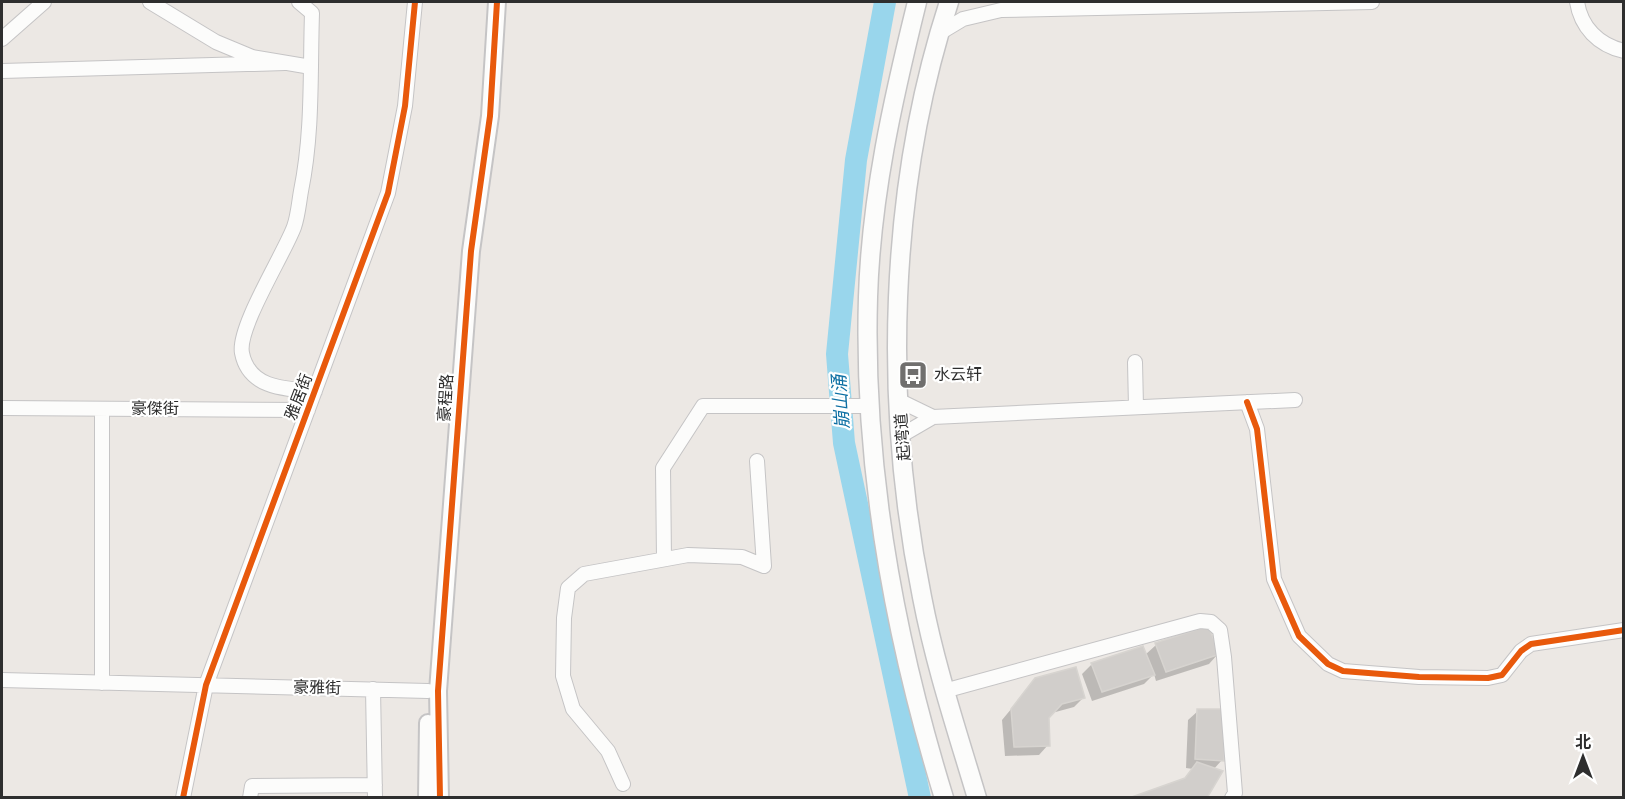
<svg xmlns="http://www.w3.org/2000/svg" width="1625" height="799" viewBox="0 0 1625 799" font-family="'Varela Round','Noto Sans SC',sans-serif">
<style>
.shadow{fill:#0003}
.lines{fill:none;stroke-linecap:round;stroke-linejoin:round}
.river{stroke:#99d6ec;stroke-width:22}
.building{fill:#d1cecb;stroke:#d7d4d0;stroke-width:1.5}
.minor-casing{stroke:#c5c4c5;stroke-width:16}
.tertiary-casing{stroke:#c5c4c5;stroke-width:20}
.secondary-casing{stroke:#c5c4c5;stroke-width:21}
.minor{stroke:#fcfcfb;stroke-width:14}
.tertiary{stroke:#fcfcfb;stroke-width:16}
.secondary{stroke:#fcfcfb;stroke-width:18}
.cycleway-casing{stroke:#fff;stroke-width:10}
.cycleway{stroke:#e8590c;stroke-width:6}
.labels{text-anchor:middle;dominant-baseline:central;stroke-width:4.5;stroke-linejoin:round;paint-order:stroke}
.poi-label{font-size:16px;fill:#2e2e2e;stroke:#fff;text-anchor:start}
.street-label{font-size:16px;fill:#2e2e2e;stroke:#fff}
.water-label{font-size:18px;font-style:italic;fill:#0d6fa3;stroke:#fff}
</style>
<rect width="100%" height="100%" fill="#ece8e4"/>
<path class="shadow" d="M1156,645l62,9 -9,10 -53,17 -2,-7 -10,10 -52,17 -10,-27 10,-10 53,-9z
M1036,679l47,19 -9,9 -22,6 -4,5v27l-9,10 -34,1 -3,-36z
M1198,711l24,49 -9,10 -8,28h-76l54,-18 10,-11 -7,-1 2,-48z"/>
<g class="lines">
<path class="river" d="M885,2l-29,158 -19,194 7,89 76,355"/>
</g>
<path class="building" d="M1208,626l12,28 -54,18 -11,-29z
M1143,646l12,29 -53,17 -11,-29z
M1076,667l9,31 -23,6 -13,14 1,28 -36,1 -3,-38 24,-31z
M1197,709h29l-2,52 -29,-2z
M1197,762l26,9 -16,27h-78l56,-20z"/>
<g class="lines">
<g class="minor-casing">
<path id="minor" d="M150,2l66,40 36,15 59,10
M299,2l13,11c-2,60 1,119 -11,178 -2,11 -3,25 -7,36 -10,27 -57,101 -52,126 7,36 44,36 73,38
M1577,2c4,25 21,43 47,49
M938,34l25,-15 38,-9 371,-8
M2,39l42,-37
M2,71l283,-8
M1135,362l1,45
M900,401l33,16
M1247,402l10,27 17,150 25,57 29,28 15,7 76,6 69,1 14,-3 19,-24 10,-7 93,-14
M2,408l306,2
M102,409v274
M902,435l31,-18 362,-17
M664,559l-1,-91 40,-62h167
M2,680l426,11
M373,689l2,109
M944,691l256,-70 11,1 9,8 4,27 11,136 -3,5
M623,784l-15,-33 -35,-42 -10,-33 1,-58 4,-30 16,-14 104,-19 54,2 22,9 -7,-105
M183,798l23,-113 182,-492 17,-87 10,-104
M250,798l2,-12 123,-1"/>
</g>
<g class="tertiary-casing">
<path id="tertiary" d="M427,798l1,-75
M440,798l-2,-107 33,-440 19,-135 7,-114"/>
</g>
<g class="secondary-casing">
<path id="secondary" d="M917,2c-24,97 -46,194 -49,295 -5,169 26,339 76,501
M949,2c-61,187 -66,403 -27,595 13,68 35,134 55,201"/>
</g>
<use href="#minor" class="minor"/>
<use href="#tertiary" class="tertiary"/>
<use href="#secondary" class="secondary"/>
<g class="cycleway-casing">
<path id="cycleway" d="M1247,402l10,27 17,150 25,57 29,28 15,7 76,6 69,1 14,-3 19,-24 10,-7 93,-14
M183,798l23,-113 182,-492 17,-87 10,-104
M440,798l-2,-107 33,-440 19,-135 7,-114"/>
</g>
<use href="#cycleway" class="cycleway"/>
</g>
<defs>
<g id="bus-square" transform="scale(1.5)"><rect x="-9" y="-9" width="18" height="18" rx="4" fill="#706f6e" stroke="#fff"/><path d="M-5-6H5V4H4V6H2V4H-2V6H-4V4H-5ZM-3.5-4V0h7V-4ZM-3.5 1.2v1.5H-2V1.2ZM2 1.2v1.5H3.5V1.2Z" fill="#fff"/></g>
</defs>
<g fill-rule="evenodd">
<use href="#bus-square" x="913" y="375"/>
</g>
<g class="labels">
<g class="poi-label">
<text x="934" y="375">水云轩</text>
</g>
<g class="street-label">
<text transform="translate(299 397) rotate(-69)">雅居街</text>
<text transform="translate(446 398) rotate(-86)">豪程路</text>
<text x="155" y="409">豪傑街</text>
<text transform="translate(903 437) rotate(-94)">起湾道</text>
<text transform="translate(317 688) rotate(1)">豪雅街</text>
</g>
<g class="water-label">
<text transform="translate(841 402) rotate(-94)">崩山涌</text>
</g>
</g>
<rect width="1625" height="799" fill="none" stroke="#2e2e2e" stroke-width="6"/>
<g transform="translate(1583 757)" stroke="#ffffff" stroke-width="4.5" paint-order="stroke">
<path d="M0-4.5L10 22L0 15L-10 22Z" fill="#2e2e2e"/>
<text y="-9" font-size="16" font-weight="bold" text-anchor="middle" fill="#2e2e2e">北</text>
</g>
</svg>
